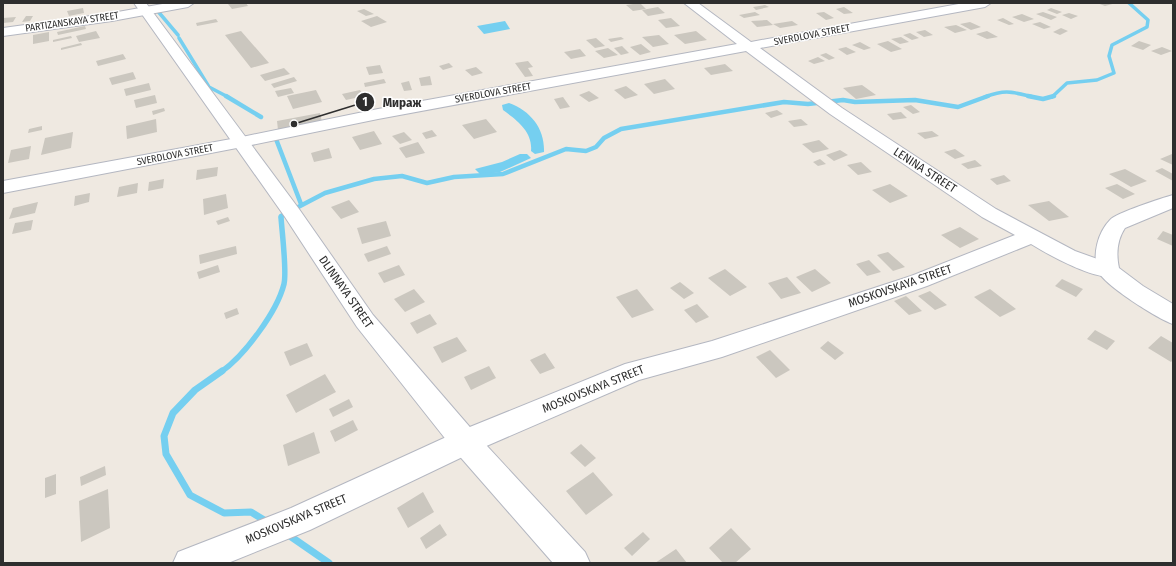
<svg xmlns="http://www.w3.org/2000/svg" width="1176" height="566" viewBox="0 0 1176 566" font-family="'Fira Sans Condensed',sans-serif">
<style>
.water{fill:#75cff0}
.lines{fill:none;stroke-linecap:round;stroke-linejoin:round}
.stream-far3{stroke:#75cff0;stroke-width:3.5}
.stream-far2{stroke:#75cff0;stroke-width:4.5}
.stream-far1{stroke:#75cff0;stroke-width:5.5}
.stream{stroke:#75cff0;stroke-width:7}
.building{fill:#cbc7bf}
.street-casing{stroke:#b4b7c1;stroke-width:2}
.secondary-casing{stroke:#b4b7c1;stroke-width:2}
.street{fill:#fff;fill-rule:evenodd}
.secondary{fill:#fff;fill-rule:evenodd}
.labels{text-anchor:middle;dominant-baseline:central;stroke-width:3;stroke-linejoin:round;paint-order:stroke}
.far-street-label{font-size:10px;fill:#2e2e2e;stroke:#fff}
.street-label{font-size:12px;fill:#2e2e2e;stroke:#fff}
.leader{fill:none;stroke:#2e2e2e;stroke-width:1.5}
.callout-dot{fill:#2e2e2e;stroke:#fff;stroke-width:1.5}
.mark-label{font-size:12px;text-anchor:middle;font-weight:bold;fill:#fff}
.callout-label{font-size:13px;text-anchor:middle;font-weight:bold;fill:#2e2e2e;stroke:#fff;stroke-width:3;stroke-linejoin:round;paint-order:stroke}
</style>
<rect width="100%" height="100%" fill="#efe9e1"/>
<path class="water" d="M505,21l5,8 -26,5 -7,-8z
M509,103c22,8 36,26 35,49l-9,2 -4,-3c2,-19 -14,-31 -28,-41l-1,-5z
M520,154h7l4,4 -31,14 -19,3 -6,-6 27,-7z"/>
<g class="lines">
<path class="stream-far3" d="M156,9l22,26
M179,38l30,49 19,10
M985,97c21,-8 27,-5 48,0
M1052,97l15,-14 30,-3 17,-7 -5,-17 3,-11 35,-18 1,-7 -19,-17"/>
<path class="stream-far2" d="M226,96l35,21
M1028,96l15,3 11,-3
M276,139l25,65
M281,218v-2l44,-23 49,-14 28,-3 25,7 27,-6 49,-3 63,-25 20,2 10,-4 8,-9 17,-9 163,-27 24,2 35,-4 12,2 60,-2 43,7 30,-11"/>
<path class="stream-far1" d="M221,372c23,-16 56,-60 63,-88 3,-13 -2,-51 -3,-67"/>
<path class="stream" d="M222,371l-27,19 -22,23 -9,23 2,18 24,41 34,18 27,-1 18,11
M287,534l42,29"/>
</g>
<path class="building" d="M246,3l2,3 -16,3 -4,-5z
M640,3l6,6 -13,2 -7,-6z
M1097,3h19l-11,3z
M765,5l4,2 -13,3 -3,-3z
M658,7l7,6 -17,3 -6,-6z
M844,7l9,6 -9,1 -8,-5z
M83,8l1,5 -15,3 -2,-5z
M1051,8l11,4 -5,2 -10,-4z
M364,9l10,5 -8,2 -9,-5z
M755,12l5,3 -16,3 -5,-3z
M824,12l10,6 -8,2 -10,-7z
M1043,12l14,5 -6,3 -15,-6z
M1069,13l9,3 -7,3 -9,-4z
M1022,14l12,5 -10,3 -12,-5z
M26,16h7l-3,5 -8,1z
M377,16l10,6 -16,5 -10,-6z
M16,17l-3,5 -10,1v-5z
M671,18l9,8 -14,2 -8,-8z
M1003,18l11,6 -5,1 -12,-5z
M216,19l2,3 -21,4 -1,-3z
M767,20l6,5 -16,2 -6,-6z
M792,21l6,4 -18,3 -7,-4z
M970,22l11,5 -10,3 -11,-6z
M1040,22l11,5 -7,2 -12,-5z
M956,25l11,5 -12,3 -11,-6z
M85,26l1,3 -28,6 -1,-3z
M1061,28l7,3 -8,4 -7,-3z
M925,30l8,5 -9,2 -8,-5z
M96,31l4,7 -21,4 -3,-6z
M241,31l28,32 -18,5 -26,-33z
M696,31l11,9 -22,4 -11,-9z
M987,31l11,6 -11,2 -11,-5z
M49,32v9l-16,3v-9z
M910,33l9,5 -7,2 -9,-5z
M659,35l10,9 -16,3 -11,-10z
M71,36l1,2 -19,4v-2z
M621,37l3,2 -13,3 -3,-3z
M901,37l8,5 -9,2 -9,-5z
M596,38l9,8 -10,2 -9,-8z
M888,41l14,8 -11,3 -14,-8z
M1139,41l12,4 -8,5 -12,-4z
M860,42l11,6 -7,2 -12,-5z
M81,43l1,2 -21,5v-2z
M641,44l10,8 -11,3 -10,-8z
M622,46l7,7 -8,2 -7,-7z
M846,47l10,5 -9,3 -9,-6z
M1162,47l10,4 -11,4 -10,-4z
M608,48l10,7 -14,3 -9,-7z
M580,49l6,7 -15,3 -7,-7z
M826,53l9,5 -6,2 -9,-5z
M123,54l3,5 -28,7 -2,-5z
M818,57l7,4 -11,3 -6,-3z
M528,61l5,6 -5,1 5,8 -8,1 -10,-14z
M449,63l4,4 -10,3 -4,-4z
M725,64l8,7 -22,4 -7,-7z
M380,65l3,8 -14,2 -3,-8z
M476,67l7,6 -11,3 -7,-6z
M284,68l6,6 -25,7 -5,-6z
M133,72l3,7 -24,6 -3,-7z
M430,76l2,9 -11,1 -2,-8z
M294,77l3,4 -23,7 -3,-4z
M384,79l2,4 -21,4 -1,-4z
M665,79l10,10 -21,5 -10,-10z
M409,81l3,9 -8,1 -3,-8z
M149,83l2,7 -25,6 -2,-7z
M862,85l14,10 -20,4 -13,-11z
M626,86l12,9 -13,4 -11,-9z
M291,88l3,5 -16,4 -3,-6z
M316,90l6,12 -29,7 -6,-13z
M360,90l4,6 -18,4 -4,-6z
M589,91l10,7 -10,4 -10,-7z
M155,95l2,8 -21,5 -2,-8z
M563,97l7,10 -10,2 -6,-10z
M911,105l9,7 -7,2 -10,-7z
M164,108l1,3 -12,4 -1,-4z
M777,110l6,4 -12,4 -6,-5z
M901,112l6,6 -14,2 -6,-6z
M320,113l2,9 -44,8 -1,-9z
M156,119l1,13 -30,7 -1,-13z
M486,119l11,13 -23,7 -12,-14z
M801,119l7,6 -14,2 -6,-6z
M42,126v4l-14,3 1,-4z
M432,130l5,6 -11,3 -4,-6z
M374,131l8,13 -22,6 -8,-13z
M932,131l7,5 -14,3 -8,-6z
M73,132l-2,16 -30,7 4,-17z
M404,132l8,8 -12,4 -8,-8z
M819,140l10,9 -16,4 -11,-9z
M418,142l7,11 -19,5 -7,-10z
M31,146l-2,13 -21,4 3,-13z
M329,148l3,10 -18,4 -3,-9z
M955,149l10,7 -10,3 -11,-7z
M840,150l8,5 -14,6 -8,-6z
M1172,154l1,11 -13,-6z
M820,159l6,5 -8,2 -5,-4z
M975,160l7,6 -14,3 -7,-5z
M861,162l11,10 -14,3 -11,-10z
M218,167l-1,9 -21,4 1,-10z
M1162,168l11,6v7l-18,-10z
M1125,169l22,12 -16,6 -22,-13z
M1004,175l7,6 -14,4 -7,-6z
M164,179l-1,9 -15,3 1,-9z
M138,183l-1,10 -20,4 2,-10z
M890,184l18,12 -18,7 -18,-13z
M1117,184l18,10 -12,5 -18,-11z
M90,193l-1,9 -15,4 1,-10z
M226,194l2,14 -24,7 -1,-16z
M349,200l10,12 -18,7 -10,-12z
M1049,201l20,16 -20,4 -21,-16z
M38,202l-3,11 -26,6 4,-11z
M228,217l2,4 -12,4 -2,-4z
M33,220l-2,10 -19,4 3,-11z
M386,221l5,15 -29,8 -5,-16z
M960,227l19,12 -19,9 -19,-13z
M1163,231l10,4v11l-16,-7z
M236,246l1,8 -37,10 -1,-9z
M387,246l4,8 -23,8 -4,-8z
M888,252l17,15 -12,4 -16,-16z
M869,260l12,12 -14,4 -11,-12z
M218,265l2,7 -21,7 -2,-7z
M399,265l6,10 -21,8 -6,-10z
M725,269l22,18 -17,9 -22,-18z
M815,269l16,14 -19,9 -16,-15z
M787,277l14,16 -20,6 -13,-16z
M1062,279l21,10 -7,8 -21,-11z
M680,282l14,11 -10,6 -14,-11z
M414,289l11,13 -20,10 -11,-13z
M637,289l17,21 -22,8 -16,-21z
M990,289l26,20 -16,8 -26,-20z
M930,291l17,14 -12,5 -17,-14z
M906,296l16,15 -13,4 -15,-14z
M697,304l12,13 -13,6 -12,-13z
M237,308l2,6 -13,5 -2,-6z
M430,314l7,10 -20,10 -7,-11z
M1095,330l20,11 -8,9 -20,-11z
M1161,336l12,7v17l-2,2 -23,-14z
M457,337l10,14 -25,12 -9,-16z
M828,341l16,12 -9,7 -15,-12z
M307,343l6,13 -23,10 -6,-14z
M770,350l20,20 -14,8 -20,-21z
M545,353l10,15 -15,6 -10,-14z
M489,366l7,12 -25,12 -7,-13z
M325,374l11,18 -40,21 -10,-18z
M349,399l4,8 -20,10 -4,-8z
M353,420l5,10 -23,12 -5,-11z
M314,432l6,21 -32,13 -5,-21z
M581,444l15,14 -11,9 -15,-14z
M105,466l1,9 -25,11 -1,-9z
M593,472l20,23 -27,20 -20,-24z
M56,474v20l-11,4v-20z
M108,489l2,39 -29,14 -2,-41z
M423,492l11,20 -26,16 -11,-20z
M440,524l7,11 -21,14 -6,-11z
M731,528l20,21 -16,14h-12l-14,-15z
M643,532l7,7 -18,17 -8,-8z
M676,549l11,14h-32z"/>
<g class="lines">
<g class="street-casing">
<path id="street" d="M168,3h26l-6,4 -76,14 -109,15v-8l109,-15z
M684,3h14l53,39 213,-39h27l-6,4 -225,41 82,60 154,101 79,42 42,15 3,5 -3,5c-20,6 -68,-21 -86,-32l-104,42 -205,71 -83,23 -164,71 -165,79 -82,33h-55l5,-11 113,-44 164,-75 170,-69 87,-23 199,-65 104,-41 -33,-18 -152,-103 -84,-63 -368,68 -136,28 -239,46v-12l239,-44 136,-28 359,-65z"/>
</g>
<g class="secondary-casing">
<path id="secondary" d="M134,3h12l153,206 74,106 102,118 110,119 5,11h-37l-98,-112 -98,-124 -72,-110z
M1173,195v13l-48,20c-8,12 -9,26 -6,40l24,18 30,18v20c-15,-5 -69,-39 -75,-53 -6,-16 0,-39 12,-51 6,-7 52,-22 63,-25z"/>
</g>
<use href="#street" class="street"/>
<use href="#secondary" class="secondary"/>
</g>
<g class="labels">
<g class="far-street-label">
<text transform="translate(72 22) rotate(-8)">PARTIZANSKAYA STREET</text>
<text transform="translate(812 35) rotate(-11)">SVERDLOVA STREET</text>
<text transform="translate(493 93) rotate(-10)">SVERDLOVA STREET</text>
<text transform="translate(175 155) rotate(-11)">SVERDLOVA STREET</text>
</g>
<g class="street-label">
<text transform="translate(925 170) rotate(33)">LENINA STREET</text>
<text transform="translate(900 286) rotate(-19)">MOSKOVSKAYA STREET</text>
<text transform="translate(346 292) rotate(55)">DLINNAYA STREET</text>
<text transform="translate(593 389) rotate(-22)">MOSKOVSKAYA STREET</text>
<text transform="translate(296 519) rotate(-23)">MOSKOVSKAYA STREET</text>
</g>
</g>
<path class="leader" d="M294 124L365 102"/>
<g class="callout-dot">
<circle cx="294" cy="124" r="4"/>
<circle cx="365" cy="102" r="10"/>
</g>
<g class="mark-label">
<text x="365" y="106">1</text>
</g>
<g class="callout-label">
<text x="402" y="107">Мираж</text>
</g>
<rect width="1176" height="566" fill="none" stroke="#2e2e2e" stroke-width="8"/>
</svg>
